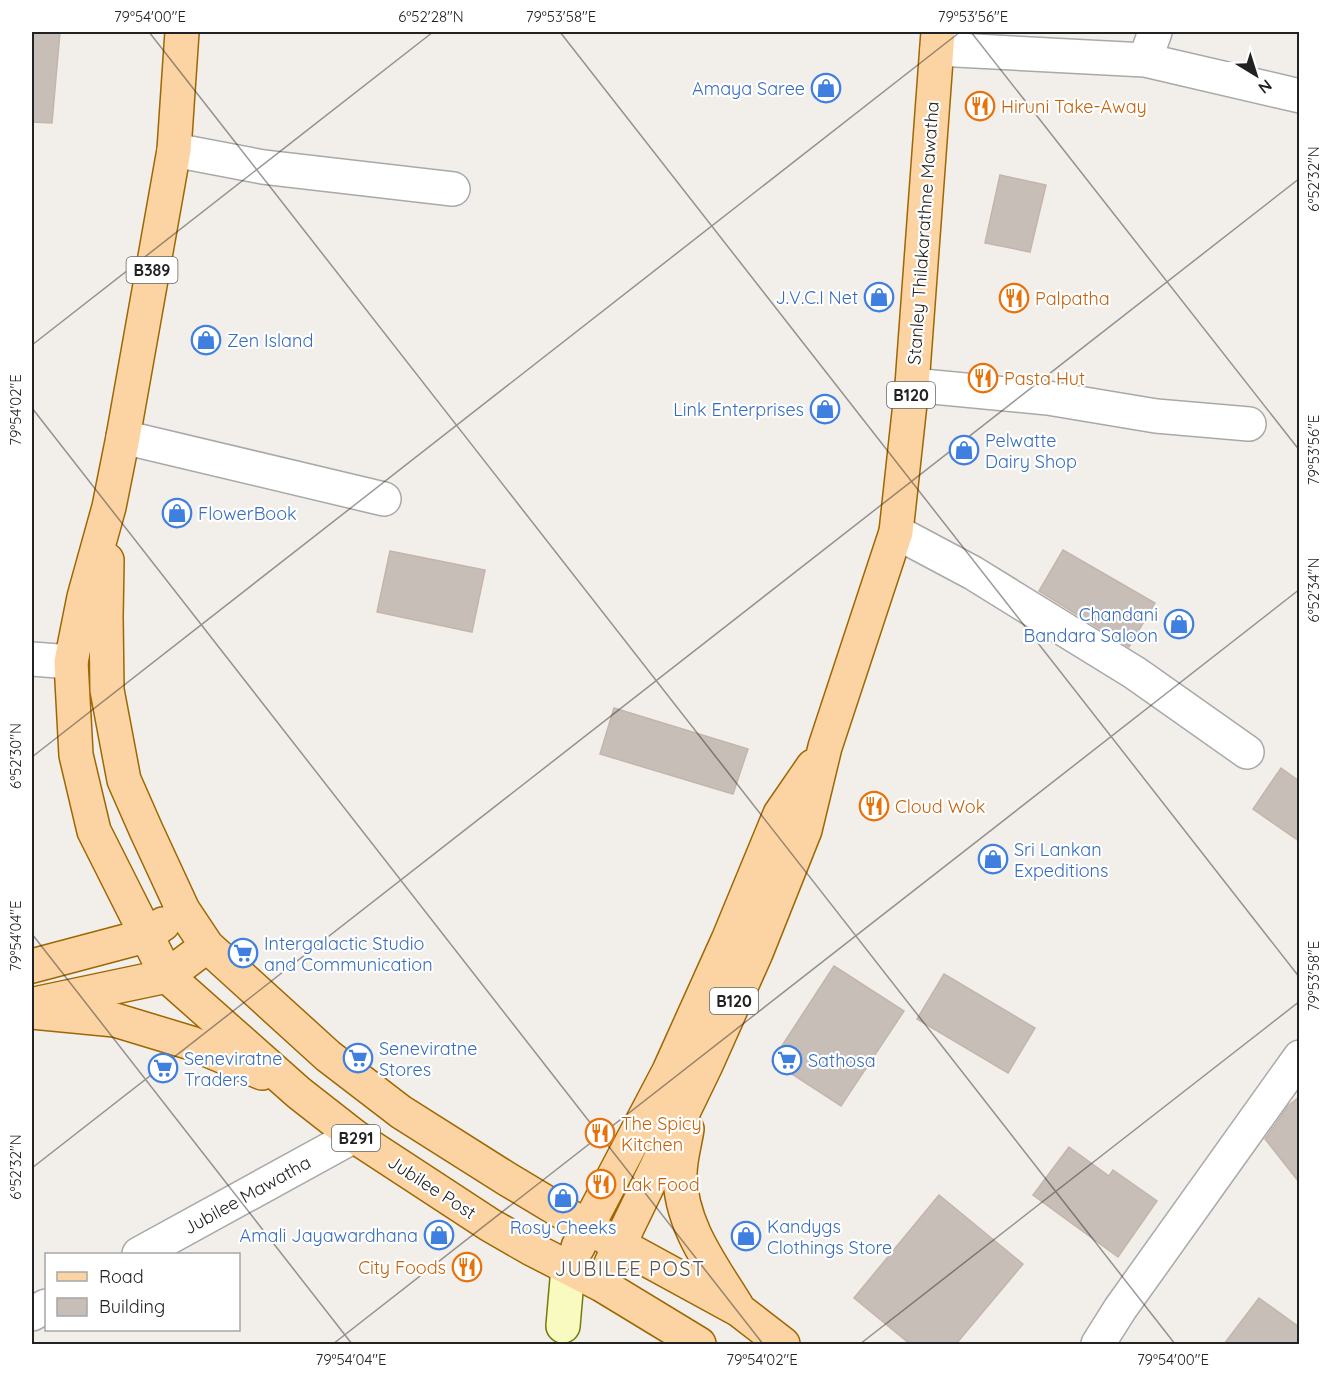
<svg xmlns="http://www.w3.org/2000/svg" width="1331" height="1376" viewBox="0 0 1331 1376" font-family="Quicksand,sans-serif">
<style>
.building{fill:#c7beb8;stroke:#c4b5ab;stroke-width:1.5}
.lines{fill:none;stroke-linecap:round;stroke-linejoin:round}
.street-casing{stroke:#a9a9a9;stroke-width:36}
.secondary-casing{stroke:#727c05;stroke-width:36}
.primary-casing{stroke:#9f6701;stroke-width:36}
.street{stroke:#fff;stroke-width:33}
.secondary{stroke:#f8fabf;stroke-width:33}
.primary{stroke:#fcd4a4;stroke-width:33}
.ticks{fill:none;stroke:#222;stroke-width:1.5;stroke-opacity:0.45}
.labels{text-anchor:middle;dominant-baseline:central;stroke-width:4.5;stroke-linejoin:round;paint-order:stroke}
.shield{fill:#fff;stroke:#646464;stroke-width:1.5}
.shield-label{font-size:16px;font-weight:bold;fill:#222}
.shop-label{font-size:18px;fill:#366cbe;stroke:#fff;text-anchor:start}
.food-label{font-size:18px;fill:#c56008;stroke:#fff;text-anchor:start}
.street-label{font-size:18px;fill:#222;stroke:#fff}
.neighbourhood-label{font-size:20px;letter-spacing:1.5px;fill:#555;stroke:#fff}
.neatline{fill:none;stroke:#222;stroke-width:2}
.ticks-label{font-size:15px;text-anchor:middle;fill:#222}
</style>
<rect width="100%" height="100%" fill="#f2eee9"/>
<path class="building" d="M32,32h28l-8,91 -20,-1z
M1000,175l46,10 -16,67 -45,-9z
M1063,550l92,53 -26,44 -90,-56z
M390,551l95,19 -13,62 -95,-20z
M614,708l134,41 -15,45 -133,-40z
M1281,768l18,13v60l-46,-32z
M834,966l70,45 -63,95 -69,-45z
M944,974l91,54 -27,45 -91,-54z
M1299,1097v85l-34,-43 23,-33z
M1069,1147l40,29 4,-6 44,31 -39,56 -85,-62z
M939,1195l84,69 -67,80h-46l-56,-46z
M1259,1298l40,29v17h-75z"/>
<g class="lines">
<g class="street-casing">
<path id="street" d="M937,49l208,11 155,36
M1145,60l10,-28
M174,150l89,17 190,22
M912,385l136,13 108,18 93,8
M123,437l261,62
M896,532l77,41 162,100 112,79
M32,659l39,3
M139,1254l215,-118
M32,1314l14,-8
M1098,1344l22,-35 180,-252"/>
</g>
<g class="secondary-casing">
<path id="secondary" d="M563,1326l5,-58"/>
</g>
<g class="primary-casing">
<path id="primary" d="M182,32l-8,118 -51,287 -14,70 -25,90 -13,65 5,93 18,76 73,145 132,117 55,43 136,89 40,23 72,37 97,59
M107,560l-1,57 1,73 17,90 22,50 37,80 24,36 121,110 73,56 106,67 80,48 152,83 44,34
M32,966l113,-30 18,-12
M39,1003l128,-27 40,-30
M32,1012l83,8 76,23 71,30
M687,1129c-2,14 -7,30 -7,45 0,51 33,93 58,134
M578,1247l9,-20 82,-156 59,-131 52,-126 33,-48
M602,1285l17,-40 87,-180 50,-112 49,-123 20,-83 71,-215 16,-147 26,-353"/>
</g>
<use href="#street" class="street"/>
<use href="#secondary" class="secondary"/>
<use href="#primary" class="primary"/>
</g>
<path class="ticks" d="M149,32l1026,1312M560,32l740,946M971,32l329,419M32,345l401,-313M32,408l731,936M32,757l928,-725M32,934l320,410M32,1168l1268,-990M333,1344l967,-755M860,1344l440,-343"/>
<defs>
<g id="shop-ring" transform="scale(1.5)"><circle r="9.5" fill="#fff" stroke="#3f7fe0" stroke-width="1.5"/><path d="M-5-2.5h2.3a2.7 3.5 0 0 1 5.4 0H5L5.5 6h-11ZM-1.5-2.5h3a1.5 2.3 0 0 0-3 0Z" fill="#3f7fe0"/></g>
<g id="restaurant-ring" transform="scale(1.5)"><circle r="9.5" fill="#fff" stroke="#e8710a" stroke-width="1.5"/><path d="M-5-6h1v4h1v-4h1v4h1v-4h1v5L-1.5 .5V6h-2V.5L-5-1ZM5-6V6H3V1.5H1.5Q1.5-4 5-6Z" fill="#e8710a"/></g>
<g id="supermarket-ring" transform="scale(1.5)"><circle r="9.5" fill="#fff" stroke="#3f7fe0" stroke-width="1.5"/><path d="M-6-5.5h2.5l.6 2H6L4.5 2H-2.5L-4.4-4H-6ZM-1.5 3.2a1.3 1.3 0 1 0 .1 0ZM3 3.2a1.3 1.3 0 1 0 .1 0Z" fill="#3f7fe0"/></g>
</defs>
<g fill-rule="evenodd">
<use href="#shop-ring" x="826" y="88"/>
<use href="#restaurant-ring" x="980" y="106"/>
<use href="#shop-ring" x="879" y="297"/>
<use href="#restaurant-ring" x="1014" y="298"/>
<use href="#shop-ring" x="206" y="340"/>
<use href="#restaurant-ring" x="983" y="378"/>
<use href="#shop-ring" x="825" y="409"/>
<use href="#shop-ring" x="964" y="450"/>
<use href="#shop-ring" x="177" y="513"/>
<use href="#shop-ring" x="1179" y="624"/>
<use href="#restaurant-ring" x="874" y="806"/>
<use href="#shop-ring" x="993" y="859"/>
<use href="#supermarket-ring" x="243" y="953"/>
<use href="#supermarket-ring" x="358" y="1058"/>
<use href="#supermarket-ring" x="787" y="1060"/>
<use href="#supermarket-ring" x="163" y="1068"/>
<use href="#restaurant-ring" x="600" y="1133"/>
<use href="#restaurant-ring" x="601" y="1184"/>
<use href="#shop-ring" x="563" y="1198"/>
<use href="#shop-ring" x="439" y="1235"/>
<use href="#shop-ring" x="746" y="1236"/>
<use href="#restaurant-ring" x="467" y="1267"/>
</g>
<g class="labels">
<g class="shield">
<rect x="126.5" y="257" width="51" height="26" rx="4.5"/>
<rect x="887" y="382" width="48" height="26" rx="4.5"/>
<rect x="710" y="988" width="48" height="26" rx="4.5"/>
<rect x="332" y="1125" width="48" height="26" rx="4.5"/>
</g>
<g class="shield-label">
<text x="152" y="270">B389</text>
<text x="911" y="395">B120</text>
<text x="734" y="1001">B120</text>
<text x="356" y="1138">B291</text>
</g>
<g class="shop-label">
<text x="805" y="88" text-anchor="end">Amaya Saree</text>
<text x="858" y="297" text-anchor="end">J.V.C.I Net</text>
<text x="227" y="340">Zen Island</text>
<text x="804" y="409" text-anchor="end">Link Enterprises</text>
<text x="985" y="440">Pelwatte<tspan x="985" dy="21">Dairy Shop</tspan></text>
<text x="198" y="513">FlowerBook</text>
<text x="1158" y="614" text-anchor="end">Chandani<tspan x="1158" dy="21">Bandara Saloon</tspan></text>
<text x="1014" y="849">Sri Lankan<tspan x="1014" dy="21">Expeditions</tspan></text>
<text x="264" y="943">Intergalactic Studio<tspan x="264" dy="21">and Communication</tspan></text>
<text x="379" y="1048">Seneviratne<tspan x="379" dy="21">Stores</tspan></text>
<text x="184" y="1058">Seneviratne<tspan x="184" dy="21">Traders</tspan></text>
<text x="808" y="1060">Sathosa</text>
<text x="767" y="1226">Kandygs<tspan x="767" dy="21">Clothings Store</tspan></text>
<text x="563" y="1227" text-anchor="middle">Rosy Cheeks</text>
<text x="418" y="1235" text-anchor="end">Amali Jayawardhana</text>
</g>
<g class="food-label">
<text x="1001" y="106">Hiruni Take-Away</text>
<text x="1035" y="298">Palpatha</text>
<text x="1004" y="378">Pasta Hut</text>
<text x="895" y="806">Cloud Wok</text>
<text x="621" y="1123">The Spicy<tspan x="621" dy="21">Kitchen</tspan></text>
<text x="622" y="1184">Lak Food</text>
<text x="446" y="1267" text-anchor="end">City Foods</text>
</g>
<g class="street-label">
<text transform="translate(923 233) rotate(-86)">Stanley Thilakarathne Mawatha</text>
<text transform="translate(432 1187) rotate(33)">Jubilee Post</text>
<text transform="translate(247 1195) rotate(-29)">Jubilee Mawatha</text>
</g>
<g class="neighbourhood-label">
<text x="630" y="1268">JUBILEE POST</text>
</g>
</g>
<rect width="1331" height="1376" fill="none" stroke="#ffffff" stroke-width="66"/>
<rect x="45" y="1253" width="195" height="78" fill="#ffffff" stroke="#a7a7a7" stroke-width="1.5"/>
<rect x="57" y="1272" width="30" height="9" fill="#fcd4a4" stroke="#a7a7a7" stroke-width="1.5"/>
<text x="99" y="1283" font-size="18" fill="#222222">Road</text>
<rect x="57" y="1298" width="30" height="18" fill="#c7beb8" stroke="#a7a7a7" stroke-width="1.5"/>
<text x="99" y="1313" font-size="18" fill="#222222">Building</text>
<g transform="translate(1256 75) rotate(142)" stroke="#ffffff" stroke-width="4.5" paint-order="stroke">
<path d="M0-4.5L10 22L0 15L-10 22Z" fill="#222222"/>
<text y="-9" font-size="16" font-weight="bold" text-anchor="middle" fill="#222222">N</text>
</g>
<rect x="33" y="33" width="1265" height="1310" class="neatline"/>
<g class="ticks-label">
<text x="150" y="22">79°54'00"E</text>
<text x="431" y="22">6°52'28"N</text>
<text x="561" y="22">79°53'58"E</text>
<text x="973" y="22">79°53'56"E</text>
<text transform="translate(1314 179) rotate(-90)" y="5">6°52'32"N</text>
<text transform="translate(16 410) rotate(-90)" y="5">79°54'02"E</text>
<text transform="translate(1314 450) rotate(-90)" y="5">79°53'56"E</text>
<text transform="translate(1314 590) rotate(-90)" y="5">6°52'34"N</text>
<text transform="translate(16 756) rotate(-90)" y="5">6°52'30"N</text>
<text transform="translate(16 936) rotate(-90)" y="5">79°54'04"E</text>
<text transform="translate(1314 976) rotate(-90)" y="5">79°53'58"E</text>
<text transform="translate(16 1167) rotate(-90)" y="5">6°52'32"N</text>
<text x="351" y="1365">79°54'04"E</text>
<text x="762" y="1365">79°54'02"E</text>
<text x="1173" y="1365">79°54'00"E</text>
</g>
</svg>
